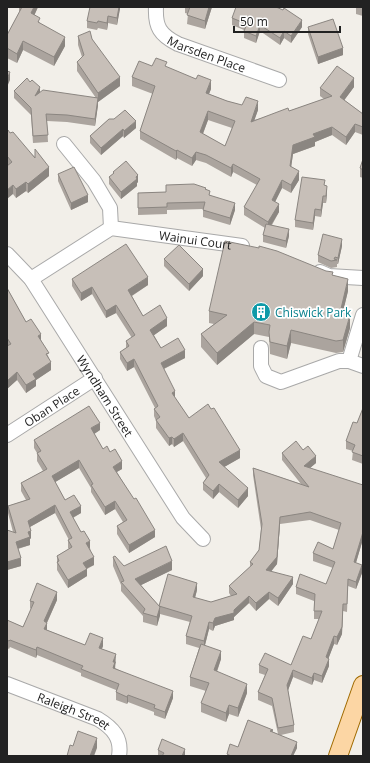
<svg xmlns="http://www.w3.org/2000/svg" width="370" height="763" viewBox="0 0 370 763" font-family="'Open Sans',sans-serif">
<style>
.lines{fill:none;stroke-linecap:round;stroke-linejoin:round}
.minor-casing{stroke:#a9a9a9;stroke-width:16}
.major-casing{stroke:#a06b00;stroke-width:20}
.minor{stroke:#fff;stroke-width:14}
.major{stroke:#fcd6a4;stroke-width:18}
.wall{fill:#aba49e;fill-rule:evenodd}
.shaded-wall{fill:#8b8681}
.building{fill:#c7bfb8;stroke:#8b8681;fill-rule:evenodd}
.labels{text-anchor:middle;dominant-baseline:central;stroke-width:3.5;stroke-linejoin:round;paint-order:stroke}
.street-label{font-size:12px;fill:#222;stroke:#fff}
.culture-label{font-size:12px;fill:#0d838f;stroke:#fff;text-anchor:start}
</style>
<rect width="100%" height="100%" fill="#f2efe9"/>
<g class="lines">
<g class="minor-casing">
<g id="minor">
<path id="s1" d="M156,7c-1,20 4,28 22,37l101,36"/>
<path d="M64,144l30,37 16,27 1,20"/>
<path id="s2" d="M7,254l24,25 152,239 20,21"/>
<path d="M320,272l9,4 34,2"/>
<path id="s3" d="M31,279l80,-51 131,18"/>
<path d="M261,348v18l5,10 15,6 58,-21h10l14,5"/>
<path d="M349,361l14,-46"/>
<path id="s4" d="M7,435l88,-57"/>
<path id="s5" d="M7,684l91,35c15,9 24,19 21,37"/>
</g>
</g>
<g class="major-casing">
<path id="major" d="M338,756l25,-71"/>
</g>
<use href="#minor" class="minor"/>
<use href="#major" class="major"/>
</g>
<path class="wall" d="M19,7h19l-4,8 6,8 25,23 -11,20 -31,-16 -6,13 -10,-5v-23l13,-24h-1z
M120,7l-3,18 -9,-2 -1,7 -9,-2 -1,2 -10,-2v-7z
M185,7h27l-7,22 -18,-5 1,-10 -3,-1z
M356,7h7v9l-7,-2z
M232,18l70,9 -11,16 -7,-5 -4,7 -20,-14 -4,12 -12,-5v-8l-12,-5z
M308,27l35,28 -25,9 -10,-30z
M78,36l14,3 28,47 -22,16v-2v5l-3,21 -28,-4 -20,-1 1,21 -15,1 -2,-28 -17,-17v-7l26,2 56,5 -19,-27v-9l5,-5 -4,-12z
M152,66l15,1 44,22 -2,5 18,7 31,9 -4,10 35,-9 35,-12 -4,-3v-8l34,-1 -10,13 19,14v21l-8,-3 -9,13 -14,-10 -17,7v4l-22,8 -2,13 8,13 -8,13 -9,-5 -7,14 4,10 -7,13 17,11 -3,12 -23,-6v-7l2,-7 -21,-13v-8l13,-22 -24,-13 -2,5 -25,-14 -10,-3 -4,6 -15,-8 -1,2 -36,-21v-8l13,-37 -21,-8v-9zM208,120l24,8 -7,18 -22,-12z
M109,119l27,9 -12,10 -1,-2 -22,19 -11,-12v-7z
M7,131l28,26v-8l14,27 -21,17 -2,-2 -10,7 -3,-4 -6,-29z
M363,159v19l-3,-1v-9z
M113,172l25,10 -1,1v3l-16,13 -12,-15v-7l4,-3z
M58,174l30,28 -17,8 -13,-29z
M325,185l2,8 -1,10h-3l-2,14 -6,-1 -2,14 -18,-3v-7z
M206,189l4,7 25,14 -5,15 -27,-8v-8l-36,1v4l-29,1v-22l28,-1z
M342,246l-4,18h-1v3l-6,1 -13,-6v-7z
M164,259l39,17 -14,15 -25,-25z
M333,275l15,16 -6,23 8,14 -7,24 -7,1 -45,-10 -4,16 -17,-5 -1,-17 -15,-3 -37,31 -16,-18v-13l13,-10 -5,-1v-12z
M72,279l76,6 -16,11 11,20 24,10 -13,9 7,13 24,10 -21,11 11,29 14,20 51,40 -16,9 24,29 -10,12 -19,-16 -6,7 -10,-9v-7l3,-5 -23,-37 -9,6 -2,-3 -3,2 -13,-18v-7l-2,-5v-7l1,-1 -21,-41 -7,4 -7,-12v-7l6,-4v-7l6,-3 -16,-25 -10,5 -14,-24 -11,7 -9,-15z
M7,288l19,34 15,18 8,18 2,12 -15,10v6l-10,7 -9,-13 -10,9z
M363,408v56l-11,-4 1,-9 -7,-2v-8l11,-18z
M100,430l-6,4 9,15 7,3 12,17 -5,3 38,65 -26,16 -12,-19v-8l6,-4 -8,-13 -10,6 -14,-23v-4l-12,-20 -24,14 10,18 16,13 -8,5 17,30 4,17 -7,4v7l-19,12 -11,-18v-14l12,-7 -1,-1v-8h1l-14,-27 -25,14 1,11 -1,1v6l-12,4 3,17 -14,4v-40l6,2 -5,-19v-7l18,-6 -5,-9v-8l22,-12 -6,-10v-8l-3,-5v-8z
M303,450l13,13 -6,5 53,71 -7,24 6,10 -6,16 -8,-3 -1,26 -4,-1 -1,23 -5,11 -3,-1 -6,15 1,7 -7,17 -8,-3 -2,5 -19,-8 -5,13 6,35v7l-13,3 16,13 -4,8h-66v-2l11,-7 10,-27 25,10v2l5,2 -6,-28 -14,-6v-8l7,-17 -6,-2v-8h32l20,-26 8,-20h-5v-18l-18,-7v-7l30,-3 7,-16 -20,-7v-8l20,-4 6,-19 -29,-10 -30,4 -3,40 -6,7 22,13 -15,22 -9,-7 -13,12 -7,-8 -15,14v3l-19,6 -2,5 -4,-2 -4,16 16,14 -4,13 30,21 -9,24 -9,-3 -3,8 -25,-10v-9l5,-12 -16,-5v-9l9,-29 -13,-4v-8l4,-14 -30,-8 -3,12 -14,-4v-6l-22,-25v-6l-8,-19v-9l11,9 48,4 -31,15 18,21 38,-16 -2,8 16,4 20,-6 -2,-3v-7l21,-19v-5l9,-12 2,-21 -8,-54v-7l48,16 -19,-24v-7z
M57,600l-10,23v7l38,15 18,1 -1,3 14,13 -1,3v3l58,30 -8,21 -11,-4v-3l-26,-10 -1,2 -11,-4v-10l-35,-14v-3l-44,-18 -1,3 -26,-11 -1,2 -2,-1v-28l16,7 8,-18 -1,-1v-7z
M158,750l27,6h-27z"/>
<path class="shaded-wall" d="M34,7h4l-7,16v-10z
M119,7h1v2l-3,16v-7z
M209,7h3l-7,22v-8z
M108,16v7l-1,7v-7z
M302,20v7l-11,16v-7z
M260,25v6l-4,12v-7z
M284,31v7l-4,7v-7z
M65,37v9l-11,20v-9z
M23,41v9l-6,13v-9z
M343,48v7l-25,9v-7z
M10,72v8l-3,7v-8z
M120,77v9l-22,16v-9z
M354,78v9l-14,19v-9z
M211,80v9l-5,12v-8z
M40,87v7l-5,2z
M98,98v7l-3,21v-7z
M258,101v9l-7,20v-8z
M208,111v9l-8,21v-9z
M136,121v7l-12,10v-7z
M355,124v8l-9,13v-8z
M332,127v8l-17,7v4l-22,8 -3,21v-9l3,-21 20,-11z
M123,129v7l-22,19v-7z
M177,150v8l-1,2v-9z
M196,152v8l-4,6v-8z
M233,164v8l-2,5v-9z
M49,167v9l-21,17v-9z
M299,171v9l-8,13v-8z
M138,175v7l-1,1v3l-16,13v-7z
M282,180v8l-10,20v-8z
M26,182v9l-10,7v-9z
M13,185v9l-6,5v-9z
M327,186v7l-1,10v-7z
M88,195v7l-17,8v-7z
M323,196v7l-2,14v-7z
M235,203v7l-5,15v-7z
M279,204v8l-11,18v-8z
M315,209v7l-2,14v-7z
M289,229v7l-3,12v-7z
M342,239v7l-4,18v-6z
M203,269v7l-14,15v-7z
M148,277v8l-20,13v-8z
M348,279v12l-8,34v-12z
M92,287v7l-11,7v-8z
M116,305v8l-10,5v-7z
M350,315v13l-7,24v-12z
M167,318v8l-17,12v-8z
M254,322v12l-37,31v-12z
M291,330v13l-4,16v-13z
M41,334v8l-3,-6z
M185,350v8l-24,12v-7z
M134,359v8l-7,4v-8z
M51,362v8l-15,10v6l-10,7v-8l7,-11z
M17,372v8l-10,9v-8z
M175,391v8l-3,-6z
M100,423v7l-9,6v-8z
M183,433v8l-9,6v-8z
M172,437v7l-3,2v-8z
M240,450v8l-21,12v-8z
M316,456v7l-12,10v-7z
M79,460v8l-27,16v-8z
M122,461v8l-9,5v-7z
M219,484v8l-6,7v-8z
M248,488v8l-10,12v-8z
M115,501v8l-10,6v-8z
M55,505v8l-27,15v-7z
M81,506v7l-11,6v-7z
M280,517v7l-3,40 -11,14v-8z
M155,530v7l-26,16v-8z
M31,531v7l-1,1v6l-14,4v-7l12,-10z
M363,532v7l-9,30v-7z
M90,541v7l-4,2v-7z
M94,557v8l-11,5v-7z
M21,558v8l-14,4v-8z
M172,561v9l-37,18v-9z
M362,565v8l-6,16v-7z
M87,569v7l-19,12v-8z
M293,577v7l-15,22v-8z
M197,583v7l-4,15v-8z
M57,592v8l-13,29v-8z
M269,592v7l-13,12v-8z
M249,596v7l-15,14v3l-19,6 -2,5v-8l2,-5 19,-8z
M343,604l-1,30 -5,11v-8z
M160,607v9l-3,10v-9z
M209,622v7l-5,20v-8z
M47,623v7l-3,-1z
M334,636v8l-8,21v-8z
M103,638v8l-4,9v-7z
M37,647v8l-1,3v-8z
M221,651v8l-7,20v-9z
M116,654l-1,16 -2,5v-13z
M329,659v7l-7,17v-7z
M293,670v7l-6,16v-8z
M314,673v7l-2,5v-7z
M247,684v9l-9,24v-9z
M173,691v7l-8,21v-7z
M128,695v7l-1,2v-7z
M229,705v9l-3,8v-9z
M97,738v10l-3,8h-4z
M297,742v6l-4,8h-2z
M185,749v7h-3z"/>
<path class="building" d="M22,7h12l-3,6 9,5 -2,4 27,15 -11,20 -31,-16 -6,13 -10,-6v-13z
M90,7h29l-2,11 -9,-2 -1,7 -9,-2 -1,2 -10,-2z
M190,7h19l-4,14 -18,-6z
M236,7h40l7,3 1,-2 18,12 -11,16 -7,-5 -4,7 -20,-13 -4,11 -12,-5 3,-7 -15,-6z
M333,19l10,29 -25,9 -10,-30z
M90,31l2,8 28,38 -22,16 -21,-31 7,-7 -6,-19z
M156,58l11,4 -2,4 31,13 2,-4 13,5 -5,13 21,8 15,4 4,-8 12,4 -7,21 37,-14 1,3 43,-15 -12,-8 17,-22 17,12 -14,19 23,17v13l-8,-3 -9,13 -14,-10 -19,7 2,3 -22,8 -3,21 9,5 -8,14 -9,-5 -10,20 7,4 -11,18 -24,-15 16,-28 -27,-15 -2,4 -25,-13 -10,-3 -4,6 -15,-8 -1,1 -36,-20 15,-45 -23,-9 7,-16 13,5zM208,111l27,10 -10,25 -25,-14z
M7,71l3,1 -3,7z
M27,78l3,4 2,-2 8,7 -5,9 8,-6 55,8 -3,21 -28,-4 -21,-1 2,21 -15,1 -2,-28 -17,-17z
M125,110l11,11 -12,10 -1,-2 -22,19 -11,-12 19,-17h5z
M8,130l2,3 3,-1 22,26v-9l14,18 -21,17 -2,-2 -10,7 -3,-4 -6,5v-24l5,-4 -5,-6v-25z
M363,159v11l-3,-2z
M126,161l12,14 -2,2 1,2 -16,13 -12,-15 5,-4 -1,-1z
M74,167l14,28 -17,8 -13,-29z
M302,177l23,3 -1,5 3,1 -1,10h-3l-2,14 -6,-1 -2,14 -18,-3z
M194,184l12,4 -1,1 5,2 -1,4 26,8 -5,15 -27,-8 2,-8 -38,1v4l-29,1v-15l28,-1v-7z
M266,224l23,5 -3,12 -23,-6z
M323,234l19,5 -4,19 -3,-1 -1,2 3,1 -6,1 -13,-6z
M225,241l34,7v-2l18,5 49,20 7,1 -1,3 16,4 -8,34 10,2 -7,25 -7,1 -45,-11 -4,16 -17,-4 -1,-10 1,-7 -16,-3 -37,31 -16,-19 26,-19 -18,-4z
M126,244l22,33 -20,13 15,26 17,-11 7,13 -17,12 11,18 17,-10 7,12 -24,13 14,28 -3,2 17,25 19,-14 3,5 3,-1 26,42 -21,12 29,26 -10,12 -19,-16 -6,7 -10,-8 6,-8 -26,-42 -9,6 -2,-2 -3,1 -13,-18 4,-3 -6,-8 4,-3 -24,-47 -7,4 -7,-11 9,-6 -3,-5 9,-6 -19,-30 -10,6 -14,-24 -11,6 -9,-14z
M179,245l24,24 -14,15 -25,-25z
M7,288l19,34 5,-3 10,15 -3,2 11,17 -3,1 5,8 -18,12 3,5 -10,6 -9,-13 -10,9v-35l4,-2 -4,-6z
M89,406l11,17 -9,5 12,21 4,-3 3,6 5,-3 7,12 -9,6 21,32 2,-1 19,32 -26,15 -12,-19 10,-6 -12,-19 -10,6 -14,-22 2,-1 -14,-24 -27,16 13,24 9,-5 7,11 -11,6 11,20 3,-1 6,10 -4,2 8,14 -11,6 4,6 -19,11 -11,-18 2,-1 -2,-5 15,-9 -4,-7 4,-2 -17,-33 -27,16 3,10 -3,1 2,5 -14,5 5,16 -14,4v-32l9,3 -8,-27 22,-7 -9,-16 26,-14 -10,-16 4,-2 -7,-11z
M363,408v48l-11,-4 3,-7 -9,-4 7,-19 4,1z
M296,441l7,9 5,-4 8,10 -12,10 59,19v47l-9,30 8,3 -6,17 -8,-3 -1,25h-4l-1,23 -5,10 -3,-1 -8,21 3,2 -7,17 -8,-3 -2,5 -19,-8 -6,15 7,40 -16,3 -6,-30 -14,-6 10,-23 -9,-4 6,-12 26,12 12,-29 8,3 11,-28h-8l1,-17 -19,-7 4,-13 26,10 9,-22 -22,-9 5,-11 15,7 8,-26 -31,-11 -30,5 -3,40 -11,13 27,7 -15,21 -9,-6 -13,11 -7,-7 -15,14v3l-19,5 -2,5 -4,-1 -5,19 -18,-5 6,-20 -33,-10 9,-32 29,9 -4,14 18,5 26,-8 -8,-8 24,-22 -3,-2 9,-12 3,-26 -9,-56 56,19 -27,-34z
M166,546l6,15 -37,18 25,28 -3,10 -14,-4 2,-4 -24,-27 3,-1 -11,-24 2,-1 9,10z
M37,583l20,9 -13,29 3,2 -3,6 41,16 5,-12 13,5 -4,10 17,6 -3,8h2l-2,6 60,23 -8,21 -11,-4 1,-3 -27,-10 -1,2 -11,-5 3,-8 -38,-15 2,-3 -46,-19 -1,3 -26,-10 -1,1 -2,-1v-20l16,7 11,-25 -4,-1z
M201,644l20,7 -7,19 33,14 -9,24 -9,-3 -3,8 -25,-10 8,-20 -19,-6z
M248,720l25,10 -3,1 27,11 -6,14h-60l-4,-2 3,-10 8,3z
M78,731l19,7 -7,18h-23l3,-11 3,1z
M162,739l23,10 -3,7h-20l2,-3 -6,-3z"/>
<defs>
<g id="building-disc" transform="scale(1)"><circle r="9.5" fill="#0f9aa8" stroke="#fff"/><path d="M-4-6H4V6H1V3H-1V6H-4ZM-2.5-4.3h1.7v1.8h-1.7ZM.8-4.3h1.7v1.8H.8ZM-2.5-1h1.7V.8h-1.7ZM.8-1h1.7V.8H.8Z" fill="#fff"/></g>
</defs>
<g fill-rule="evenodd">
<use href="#building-disc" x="261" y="312"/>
</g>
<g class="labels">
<g class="street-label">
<text stroke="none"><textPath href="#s1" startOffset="77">Marsden Place</textPath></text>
<text stroke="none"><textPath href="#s3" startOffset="180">Wainui Court</textPath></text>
<text stroke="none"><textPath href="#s2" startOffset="173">Wyndham Street</textPath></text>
<text stroke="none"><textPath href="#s4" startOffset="53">Oban Place</textPath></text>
<text stroke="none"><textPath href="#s5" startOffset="72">Raleigh Street</textPath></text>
</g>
<g class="culture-label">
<text x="275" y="312">Chiswick Park</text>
</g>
</g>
<rect width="370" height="763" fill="none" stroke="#222222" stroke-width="16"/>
<path d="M234 26v6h106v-6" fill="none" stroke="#222222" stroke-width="2"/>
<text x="240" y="26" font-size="12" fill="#222222" stroke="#ffffff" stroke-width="3" paint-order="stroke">50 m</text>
</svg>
